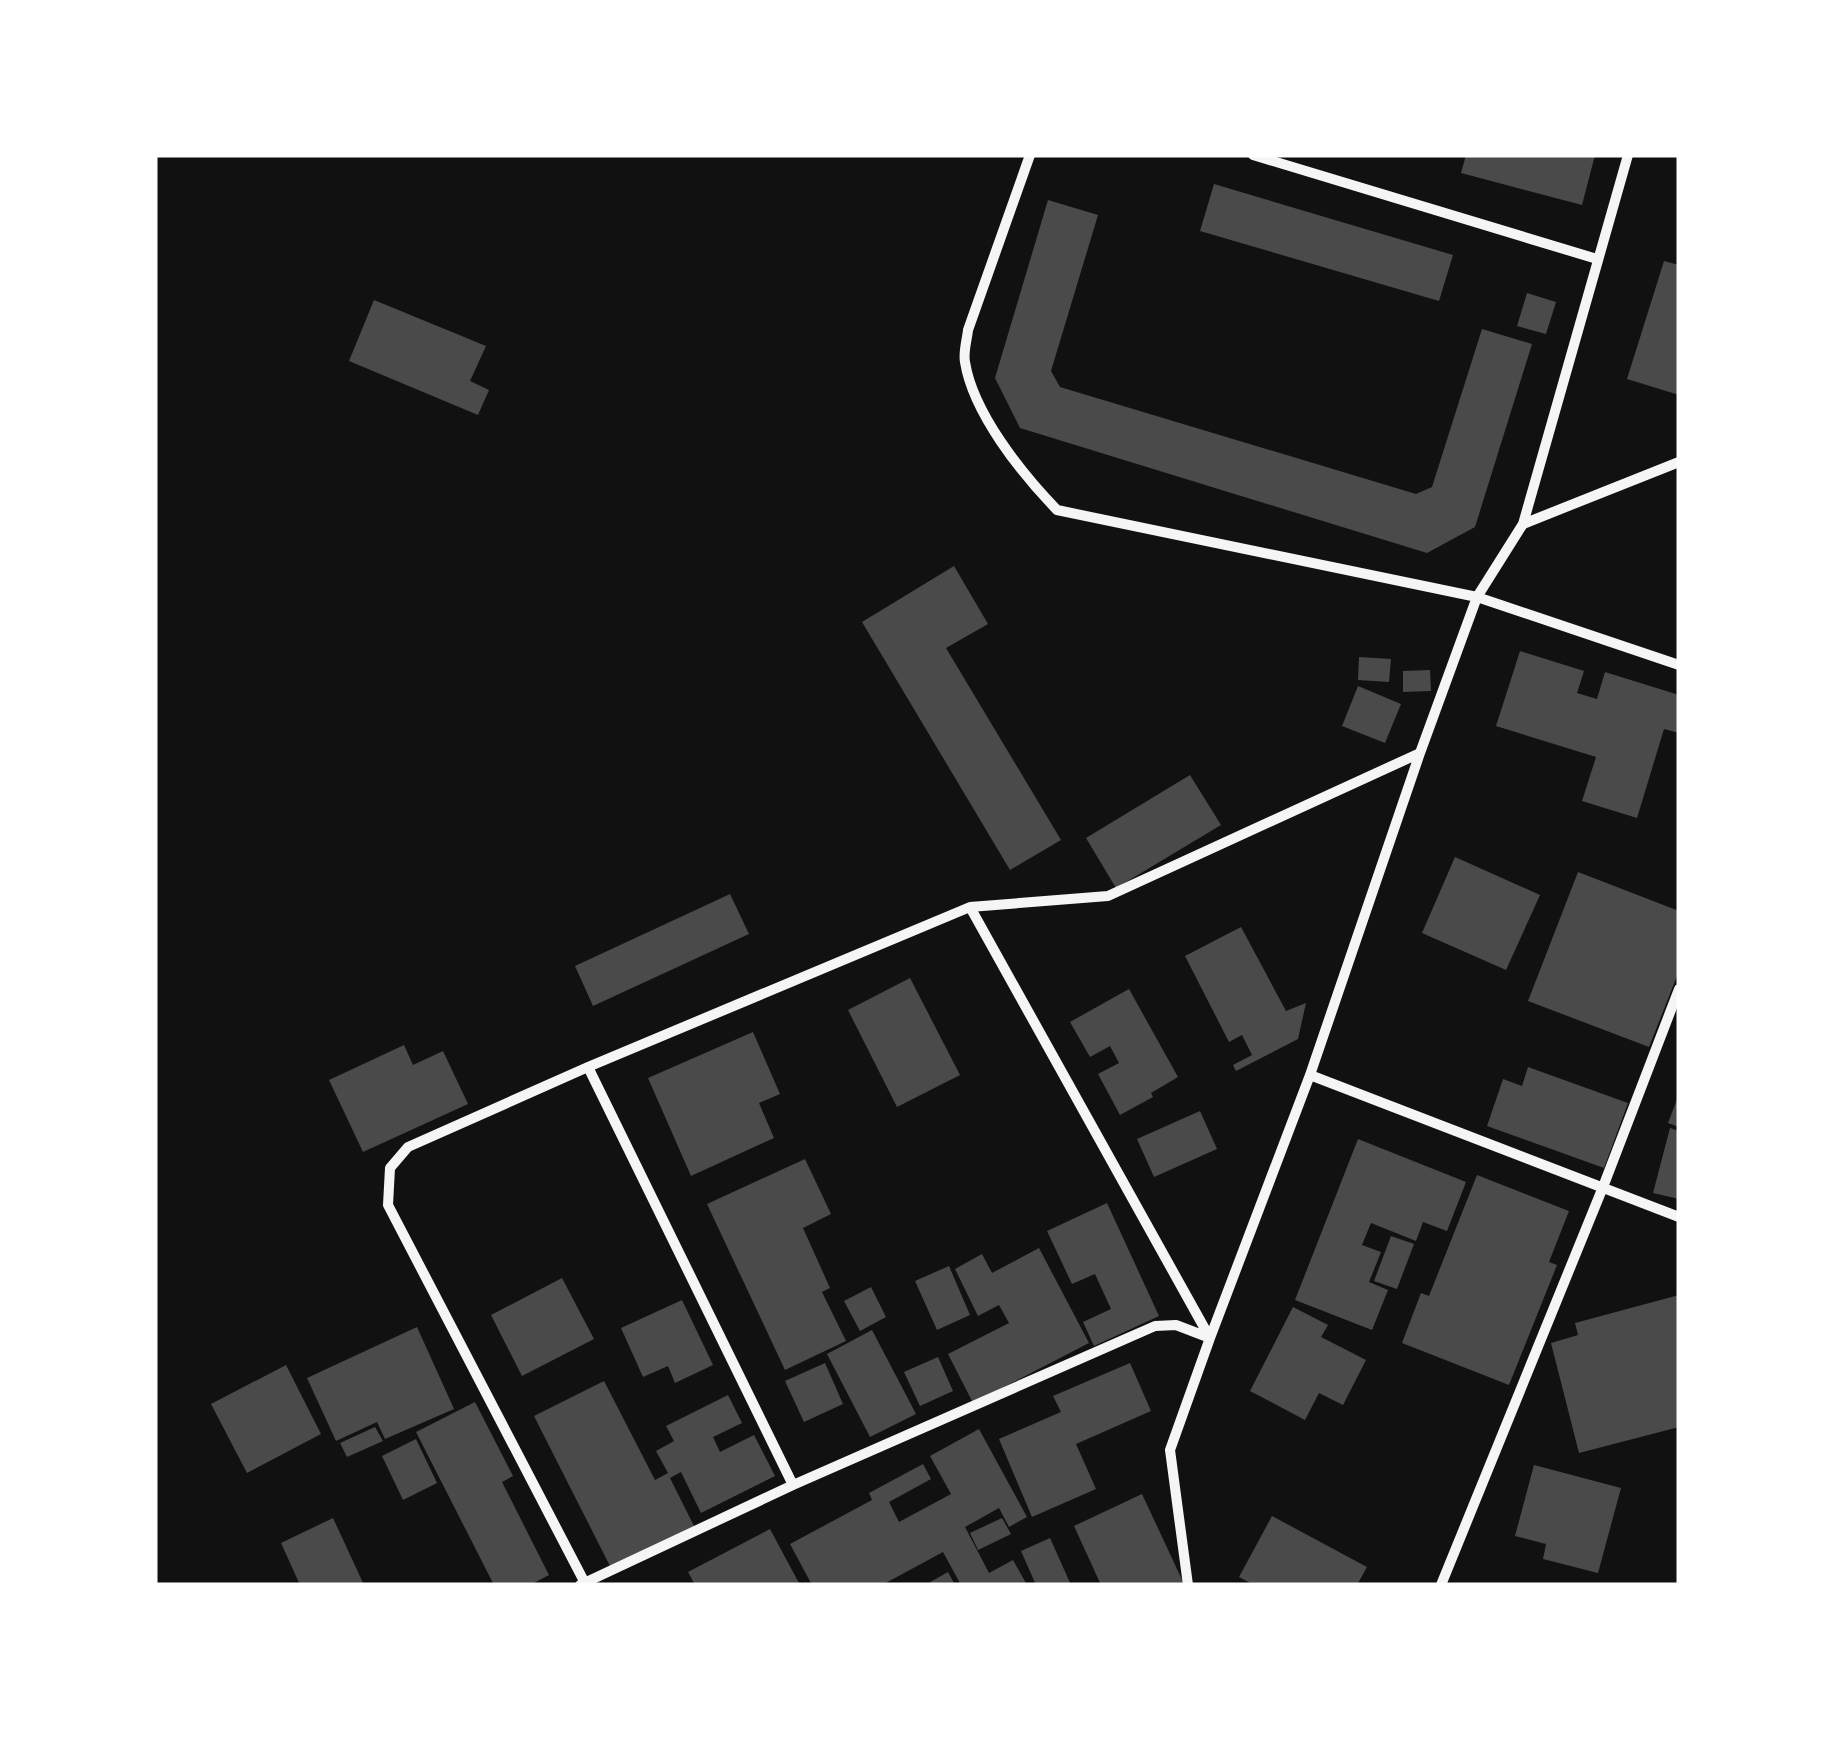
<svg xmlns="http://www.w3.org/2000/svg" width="1834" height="1740" viewBox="0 0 1834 1740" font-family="'Fira Sans Condensed',sans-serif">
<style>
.building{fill:#4a4a4a}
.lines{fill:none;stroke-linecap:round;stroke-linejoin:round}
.minor{stroke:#f5f5f5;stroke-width:10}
</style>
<rect width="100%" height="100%" fill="#111"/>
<path class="building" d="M1466,155h129l-13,50 -121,-32z
M1214,184l239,71 -14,46 -239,-70z
M1048,200l50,15 -47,156 9,16 356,107 16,-7 50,-158 50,15 -57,183 -48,26 -407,-125 -25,-50z
M1664,261l15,4v130l-52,-16z
M1527,293l29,9 -10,32 -29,-8z
M374,300l112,46 -16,35 19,9 -11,25 -129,-54z
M954,566l34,58 -42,24 115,192 -51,30 -148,-248z
M1520,651l64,20 -7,22 20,6 8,-27 74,23v38l-15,-4 -27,89 -55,-17 14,-44 -100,-31z
M1359,657l32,2 -2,23 -31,-2z
M1430,670l1,21 -28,1v-21z
M1358,686l43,18 -16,39 -43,-17z
M1190,775l31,50 -105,63 -30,-50z
M1455,857l85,38 -34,75 -84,-37z
M1578,872l101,39v60l-30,76 -121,-46z
M730,894l19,40 -156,72 -18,-40z
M1241,927l45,84 20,-8 -8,36 -62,32 -3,-6 19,-10 -10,-20 -13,7 -44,-86z
M910,978l50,97 -63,32 -49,-97z
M1129,989l49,88 -27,16 2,4 -33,18 -22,-41 21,-11 -9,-17 -20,11 -20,-35z
M753,1032l27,62 -21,9 15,35 -83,38 -43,-98z
M404,1045l9,20 30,-14 25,53 -105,48 -34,-72z
M1528,1067l100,36 -24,65 -117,-42 16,-47 19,7z
M1679,1094v33l-11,-4z
M1200,1111l17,38 -63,28 -17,-38z
M1670,1128l9,3v68l-26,-6z
M1358,1139l108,43 -19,49 -24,-9 -7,19 -45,-18 -9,22 19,7 -12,30 19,8 -16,40 -77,-30z
M805,1159l26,55 -28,14 27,60 -8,4 24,49 -61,29 -78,-166z
M1477,1175l92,36 -20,51 8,3 -48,120 -107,-42 19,-50 8,3z
M1107,1203l52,113 -65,30 -11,-24 28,-13 -16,-35 -23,10 -25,-53z
M1391,1236l23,8 -17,45 -23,-8z
M1039,1248l50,95 -116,60 -25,-49 61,-31 -10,-18 -21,11 -23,-47 27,-15 10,19z
M949,1266l21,49 -33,15 -22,-49z
M562,1278l32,61 -72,37 -31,-61z
M871,1287l15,30 -26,14 -16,-30z
M1679,1295v132l-100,26 -28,-110 27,-8 -3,-12z
M682,1300l31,65 -38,18 -7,-17 -25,11 -22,-49z
M1293,1307l35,18 -7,12 45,23 -23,45 -24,-12 -14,27 -55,-29z
M417,1327l37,82 -69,30 -8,-17 -41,19 -29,-63z
M872,1330l44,84 -46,23 -43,-83z
M938,1357l15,34 -33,15 -16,-34z
M825,1363l18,41 -39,18 -19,-41z
M1130,1363l21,48 -75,33 20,45 -64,28 -33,-78 62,-27 -8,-16z
M286,1365l35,69 -74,39 -36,-69z
M604,1381l51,99 13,-7 -12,-22 18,-10 -8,-15 62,-31 14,28 -29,14 7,15 34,-17 21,41 -74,37 -20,-41 -11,6 26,52 -83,42 -79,-156z
M475,1402l38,74 -11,6 47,93 -19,10h-36l-78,-153z
M375,1427l8,14 -36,16 -7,-14z
M979,1429l48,88 -18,10 -10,-19 -34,19 24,46 24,-13 14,25h-66l-18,-33 -61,33h-70l-22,-41 82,-44 -3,-7 54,-29 8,15 -42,23 10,20 52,-28 -21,-38z
M416,1439l21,44 -34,17 -21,-44z
M1534,1465l87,23 -23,85 -55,-14 3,-15 -31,-8z
M1142,1494l42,90 -83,1 -27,-59z
M1272,1516l95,51 -10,18h-103l-15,-8z
M333,1518l31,67h-64l-19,-42z
M1002,1518l9,16 -33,16 -8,-17z
M770,1529l30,56h-105l-7,-13z
M1050,1538l21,47h-35l-15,-34z
M948,1572l7,13h-30z"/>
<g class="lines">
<path class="minor" d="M1030,155l-62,175c-1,10 -5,22 -3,32 8,51 57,112 92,148l420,87 202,68
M1253,155l344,104
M1523,524l156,-62
M970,907l240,431 -40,112 18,135
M588,1067l205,418
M1310,1075l369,142
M580,1585l213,-100 362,-159 21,-1 34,13 100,-263 110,-322
M586,1585l-198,-380 2,-37 18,-21 180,-80 382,-160 138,-11 312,-143 57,-156 46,-73 105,-369
M1441,1585l162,-398 76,-198"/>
</g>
<rect width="1834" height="1740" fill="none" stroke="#ffffff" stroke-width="315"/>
</svg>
